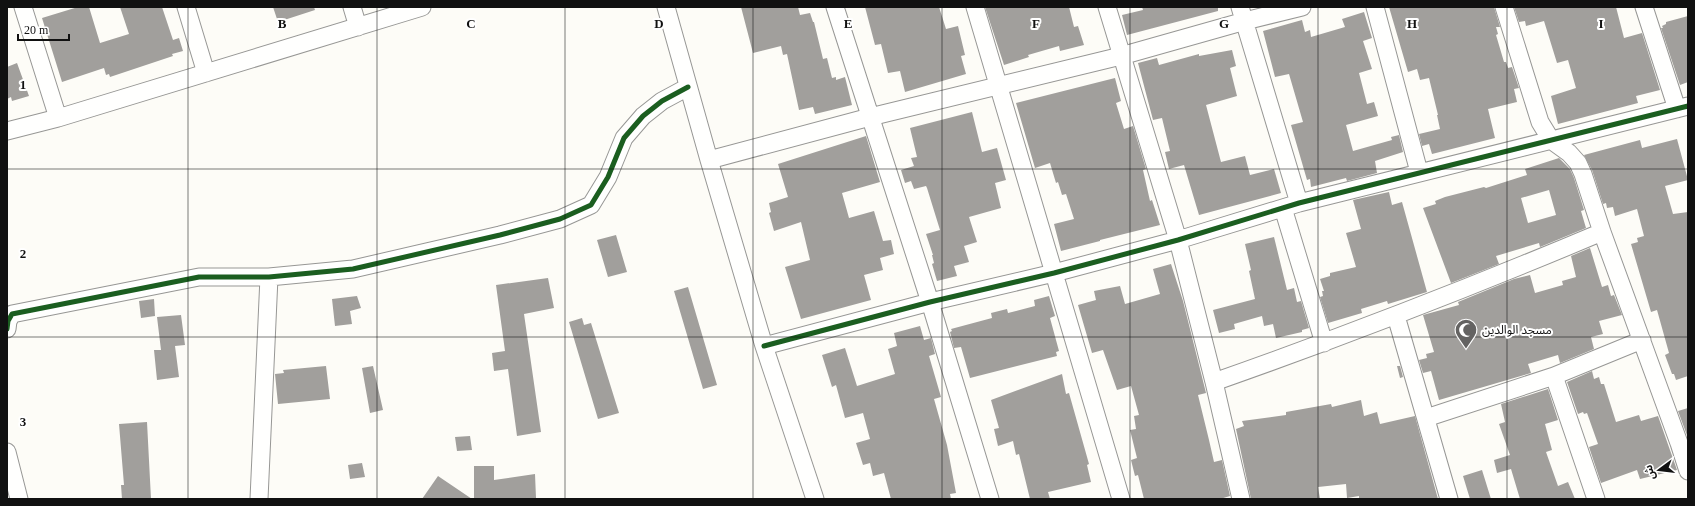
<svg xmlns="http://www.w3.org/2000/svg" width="1695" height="506" viewBox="0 0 1695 506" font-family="'Times New Roman','Noto Sans Arabic',serif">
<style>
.building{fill:#a19f9c;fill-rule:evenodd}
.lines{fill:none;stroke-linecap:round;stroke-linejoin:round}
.minor-casing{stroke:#979795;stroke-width:19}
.minor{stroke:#fffffe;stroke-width:17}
.cycleway-casing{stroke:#fff;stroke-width:8}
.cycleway{stroke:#1b5e20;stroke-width:5}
.grid{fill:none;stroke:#111;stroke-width:1;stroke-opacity:0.55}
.labels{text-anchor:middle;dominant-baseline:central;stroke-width:4;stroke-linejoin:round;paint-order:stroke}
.poi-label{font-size:12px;fill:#111;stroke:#fff;text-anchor:start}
.grid-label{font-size:13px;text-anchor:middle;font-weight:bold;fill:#111;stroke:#fff;stroke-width:4;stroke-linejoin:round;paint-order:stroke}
</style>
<rect width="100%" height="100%" fill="#fdfcf7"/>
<path class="building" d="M78,7h11l11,36 29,-9 -9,-27h42l11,33 6,-2 4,13 -11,3 1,2 -63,21 -1,-3 -3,1 -2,-7 -42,14 -20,-64z
M273,7h41l1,3 -37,12z
M741,7h57l2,8 10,-2 3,9h1l9,37 4,-1 5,20 4,-1v3l9,-3 7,28 -37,9 -2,-7 -14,3 -12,-56 -4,1 -2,-9 -28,7z
M865,7h74l7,22 12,-3 7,29 -4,1 5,18 -61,18 -5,-21 -12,2 -7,-29 -6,1z
M985,7h84l5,20 4,-1 6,19 -24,6 -1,-5 -31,9 1,2 -25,8z
M1142,7h76v4l-91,24 -5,-20 21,-5z
M1389,7h105l6,20h-4l2,7 -2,1 8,27h2l2,6 4,-1 7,21 -5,1 3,13 -29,7 7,29 -63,16 -3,-10 -7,2 -3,-12 21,-5 -3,-14h1l-9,-37 -9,2 -3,-11 -9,3z
M1514,7h102l8,31 18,-5 18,57 -24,6 2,7 -80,21 -7,-28 25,-8 -8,-28 -11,3 -13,-42 -18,5 -1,-5 -6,1z
M1364,12l8,26 -9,3 9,28 -13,4 8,31 7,-2 4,14 -32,9 7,26 39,-11 -1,-3 8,-2 4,17 -28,9 2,12 -30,8 -1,-3 -35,9 -1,-8 -3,1 -16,-55 12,-3 -14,-48 -14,3 -12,-46 39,-11 3,12 5,-2 1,7 34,-10 -3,-8z
M1688,16v66l-8,3 -19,-57h2l-1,-2 4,-2v-2z
M1232,50l4,16 -6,2 7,28 -31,9 15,57 24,-6 5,19 24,-6 7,24 -82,22 -15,-50 -15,4 -4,-17 5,-1 -8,-33 -9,2 -15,-57 19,-5 2,7 40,-11v2z
M17,63l12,33 -17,5 -1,-4 -4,2v-32z
M1115,78l6,23 -5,2 8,26 9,-3 13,43 -3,1 7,31 2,-1 8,25 -60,15v1l-39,10 -7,-27 20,-5 -8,-25 -4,1 -4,-13 -2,1 -6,-20 -15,5 -19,-65z
M972,112l10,40 15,-4 9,32 -11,3 6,25 -32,9 8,25 -13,4 5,16 -15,4 3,10 -20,5 -5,-17 2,-1 -2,-8h1l-7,-21 14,-4 -13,-42 -1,-2 -12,3 -3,-8 -6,2 -4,-13 13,-4 -3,-8 6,-1 -7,-29z
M866,136l14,46 -38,11 7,25 25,-7 9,30 8,-1 3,14 -14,4 3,12 -19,5 7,25 -70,19 -16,-52 25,-7 -9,-38 -27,9 -5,-18 2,-1 -2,-9 19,-6 -10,-33z
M1677,139l11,41 -23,6 8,28 15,-2v164l-12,4 -2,-6h-2l-7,-19 4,-2 -12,-43 -6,2 -20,-68 7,-2 -1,-4 7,-2 -7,-27 -22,7 -2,-9 -6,1 -1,-5 -3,1 -11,-34 -8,-15 56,-15 2,8z
M1559,158l11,11 4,9 10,32 -3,1 5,17 -46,19 -1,-4 -43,13 3,8 -48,19 -28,-75 13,-4 -1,-3 10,-4 39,-10 2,1 41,-13 -2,-6zM1549,190l7,25 -28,8 -7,-25z
M1389,192l3,13 10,-3 25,90 -39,12 -1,-3 -26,8 1,4 -34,10 -8,-26 3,-1 -1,-5h2l-4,-12 10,-3v-3l26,-6 -10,-34 15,-4 -8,-29z
M616,235l11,37 -19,5 -11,-37z
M1274,237l13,53 7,-2 3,14 4,-1 8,27 -7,2v2l-26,6 -3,-14 -9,2 -2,-10 -28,8 1,5 -16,4 -6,-23 42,-11 -6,-28 2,-1 -6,-26z
M1590,248l12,39 6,-2 3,11 3,-1 8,20 -23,6 4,13 -12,3 3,12 -34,14 -2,-8 -30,9 3,9 -92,27 -8,-29 -8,2 -4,-13 8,-2 -1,-4 8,-2 -11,-37 36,-10 -1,-3 56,-23 16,-4 5,18 28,-8 -1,-4 14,-4 -5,-21z
M1171,264l12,37 23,92 -8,2 11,45 5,22 8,-2 8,36 -10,3h-76l-6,-24 -3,1 -4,-16 6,-2 -7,-28 6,-1 -2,-13 5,-1 -8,-29 -14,4 -14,-40 -11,3 -14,-48 18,-5 -2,-9 26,-5 5,18 35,-10 -7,-25z
M548,278l6,30 -30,6 17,118 -24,4 -9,-67 -14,2 -2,-18 13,-2 -9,-66z
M688,287l29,98 -14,4 -29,-98z
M357,296l4,12 -11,3 2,13 -17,2 -3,-27z
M1049,296l6,20 -5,2 9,33 -3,1 1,4 -87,22 -9,-31 -7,1 -4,-16 2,-1 -1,-2 41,-11 -1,-5 16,-4 1,4 27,-7 -1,-6z
M154,299l1,17 -14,2 -2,-17z
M181,315l4,30 -10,1 4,31 -22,3 -3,-30h7l-4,-33z
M582,318l2,7 7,-2 28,90 -21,6 -29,-97z
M920,326l4,14 7,-2 4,16 -6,2 12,41 -7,2 13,46 9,48 -6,1 1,5h-60l-7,-26 -11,3 -3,-13 -7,2 -7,-22 14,-4 -7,-26 -18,5 -9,-33 -4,2 -10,-32 23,-7 12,38 38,-12 -7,-25 9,-3 -3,-13z
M326,366l4,33 -52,5 -3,-30 9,-1 -1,-3z
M373,366l10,44 -13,3 -8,-45z
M1397,366h3l3,11 -3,1z
M1592,371l2,8 5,-2 2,7h3l12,38 23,-7 2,6 17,-5 19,54 -37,9 -3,-9 -36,13 -12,-36 9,-3 -11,-31 -3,1 -1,-2 -5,2 -11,-32z
M1062,374l4,20 3,-1 20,71 -2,1 4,17 -43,10 2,7h-20l-11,-45 -3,1 -3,-14 -15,5 -4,-17 5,-1 -8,-28z
M1548,389l10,31 -13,4 7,26 -6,2 12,34 10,-4 7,17h-55l-9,-30 -14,4 -3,-13 16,-5 -11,-31 6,-2 -4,-18z
M1361,400l3,16 13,-4 3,12 35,-8 23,83h-79v-3l-12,2 -1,-14 -28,3 2,12h-69l-15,-70 8,-3 -2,-5 44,-6v-3l45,-8 1,3z
M1688,408v30l-10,-27z
M147,422l4,77h-29l-1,-14h3l-5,-61z
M470,436l2,14 -15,1 -2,-14z
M362,463l3,14 -15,2 -2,-14z
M474,466h20v14l41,-6 1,24 -62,1z
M1482,470l9,29h-21l-7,-23z
M438,476l34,23h-50z"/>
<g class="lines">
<g class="minor-casing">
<path id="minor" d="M23,7l35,111
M186,7l20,66
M352,7l6,20
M666,7l43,153 55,186 51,153
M835,7l95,295 60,197
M975,7l146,492
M1107,7l71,233 36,142 27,117
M1240,7l59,196
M1375,7l44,165
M1504,7l36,115 11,18 18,13 9,10 5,11 19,58 77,211 9,28
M1644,7l33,102
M7,131l51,-13 364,-111
M709,160l161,-43 251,-61 124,-35 57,-14
M1283,208l41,135
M1396,316l53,183
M7,329l1,-8 4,-7 187,-37h70l84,-8 147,-34 60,-16 31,-14 17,-28 16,-39 19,-22 19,-15 26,-14
M764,346l166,-44 124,-29 124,-33 121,-37 389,-97
M1554,376l42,123
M1214,382c131,-46 260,-96 388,-150
M1426,418l128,-42 88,-36
M7,452l12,47
M259,499l10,-222"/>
</g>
<use href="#minor" class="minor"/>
<g class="cycleway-casing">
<path id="cycleway" d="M7,329l1,-8 4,-7 187,-37h70l84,-8 147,-34 60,-16 31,-14 17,-28 16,-39 19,-22 19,-15 26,-14
M764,346l166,-44 124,-29 124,-33 121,-37 389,-97"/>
</g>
<use href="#cycleway" class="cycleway"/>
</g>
<path class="grid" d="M188,7v492M377,7v492M565,7v492M753,7v492M942,7v492M1130,7v492M1318,7v492M1507,7v492M7,169h1681M7,337h1681"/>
<defs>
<g id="mosque-pin" transform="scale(1.15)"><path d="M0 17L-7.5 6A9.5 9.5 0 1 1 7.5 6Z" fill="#646362" stroke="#fff"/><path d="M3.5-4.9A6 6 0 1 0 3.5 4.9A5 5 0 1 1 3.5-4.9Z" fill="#fff"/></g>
</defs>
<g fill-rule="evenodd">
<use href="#mosque-pin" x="1466" y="330"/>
</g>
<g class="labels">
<g class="poi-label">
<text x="1482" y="330">مسجد الوالدين</text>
</g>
</g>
<g class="grid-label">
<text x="282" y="28">B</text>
<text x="471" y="28">C</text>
<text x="659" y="28">D</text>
<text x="848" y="28">E</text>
<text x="1036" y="28">F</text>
<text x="1224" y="28">G</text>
<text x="1412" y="28">H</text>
<text x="1601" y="28">I</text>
<text x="23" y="89">1</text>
<text x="23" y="258">2</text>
<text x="23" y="426">3</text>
</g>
<rect width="1695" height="506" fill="none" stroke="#111111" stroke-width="16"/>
<g transform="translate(1659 470) rotate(255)" stroke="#ffffff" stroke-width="3" paint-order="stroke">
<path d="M0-3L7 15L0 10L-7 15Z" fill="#111111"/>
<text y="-6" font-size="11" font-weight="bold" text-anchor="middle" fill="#111111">ش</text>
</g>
<path d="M18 34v6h51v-6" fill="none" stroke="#111111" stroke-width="2"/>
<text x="24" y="34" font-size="12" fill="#111111" stroke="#ffffff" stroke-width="3" paint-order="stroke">20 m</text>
</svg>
